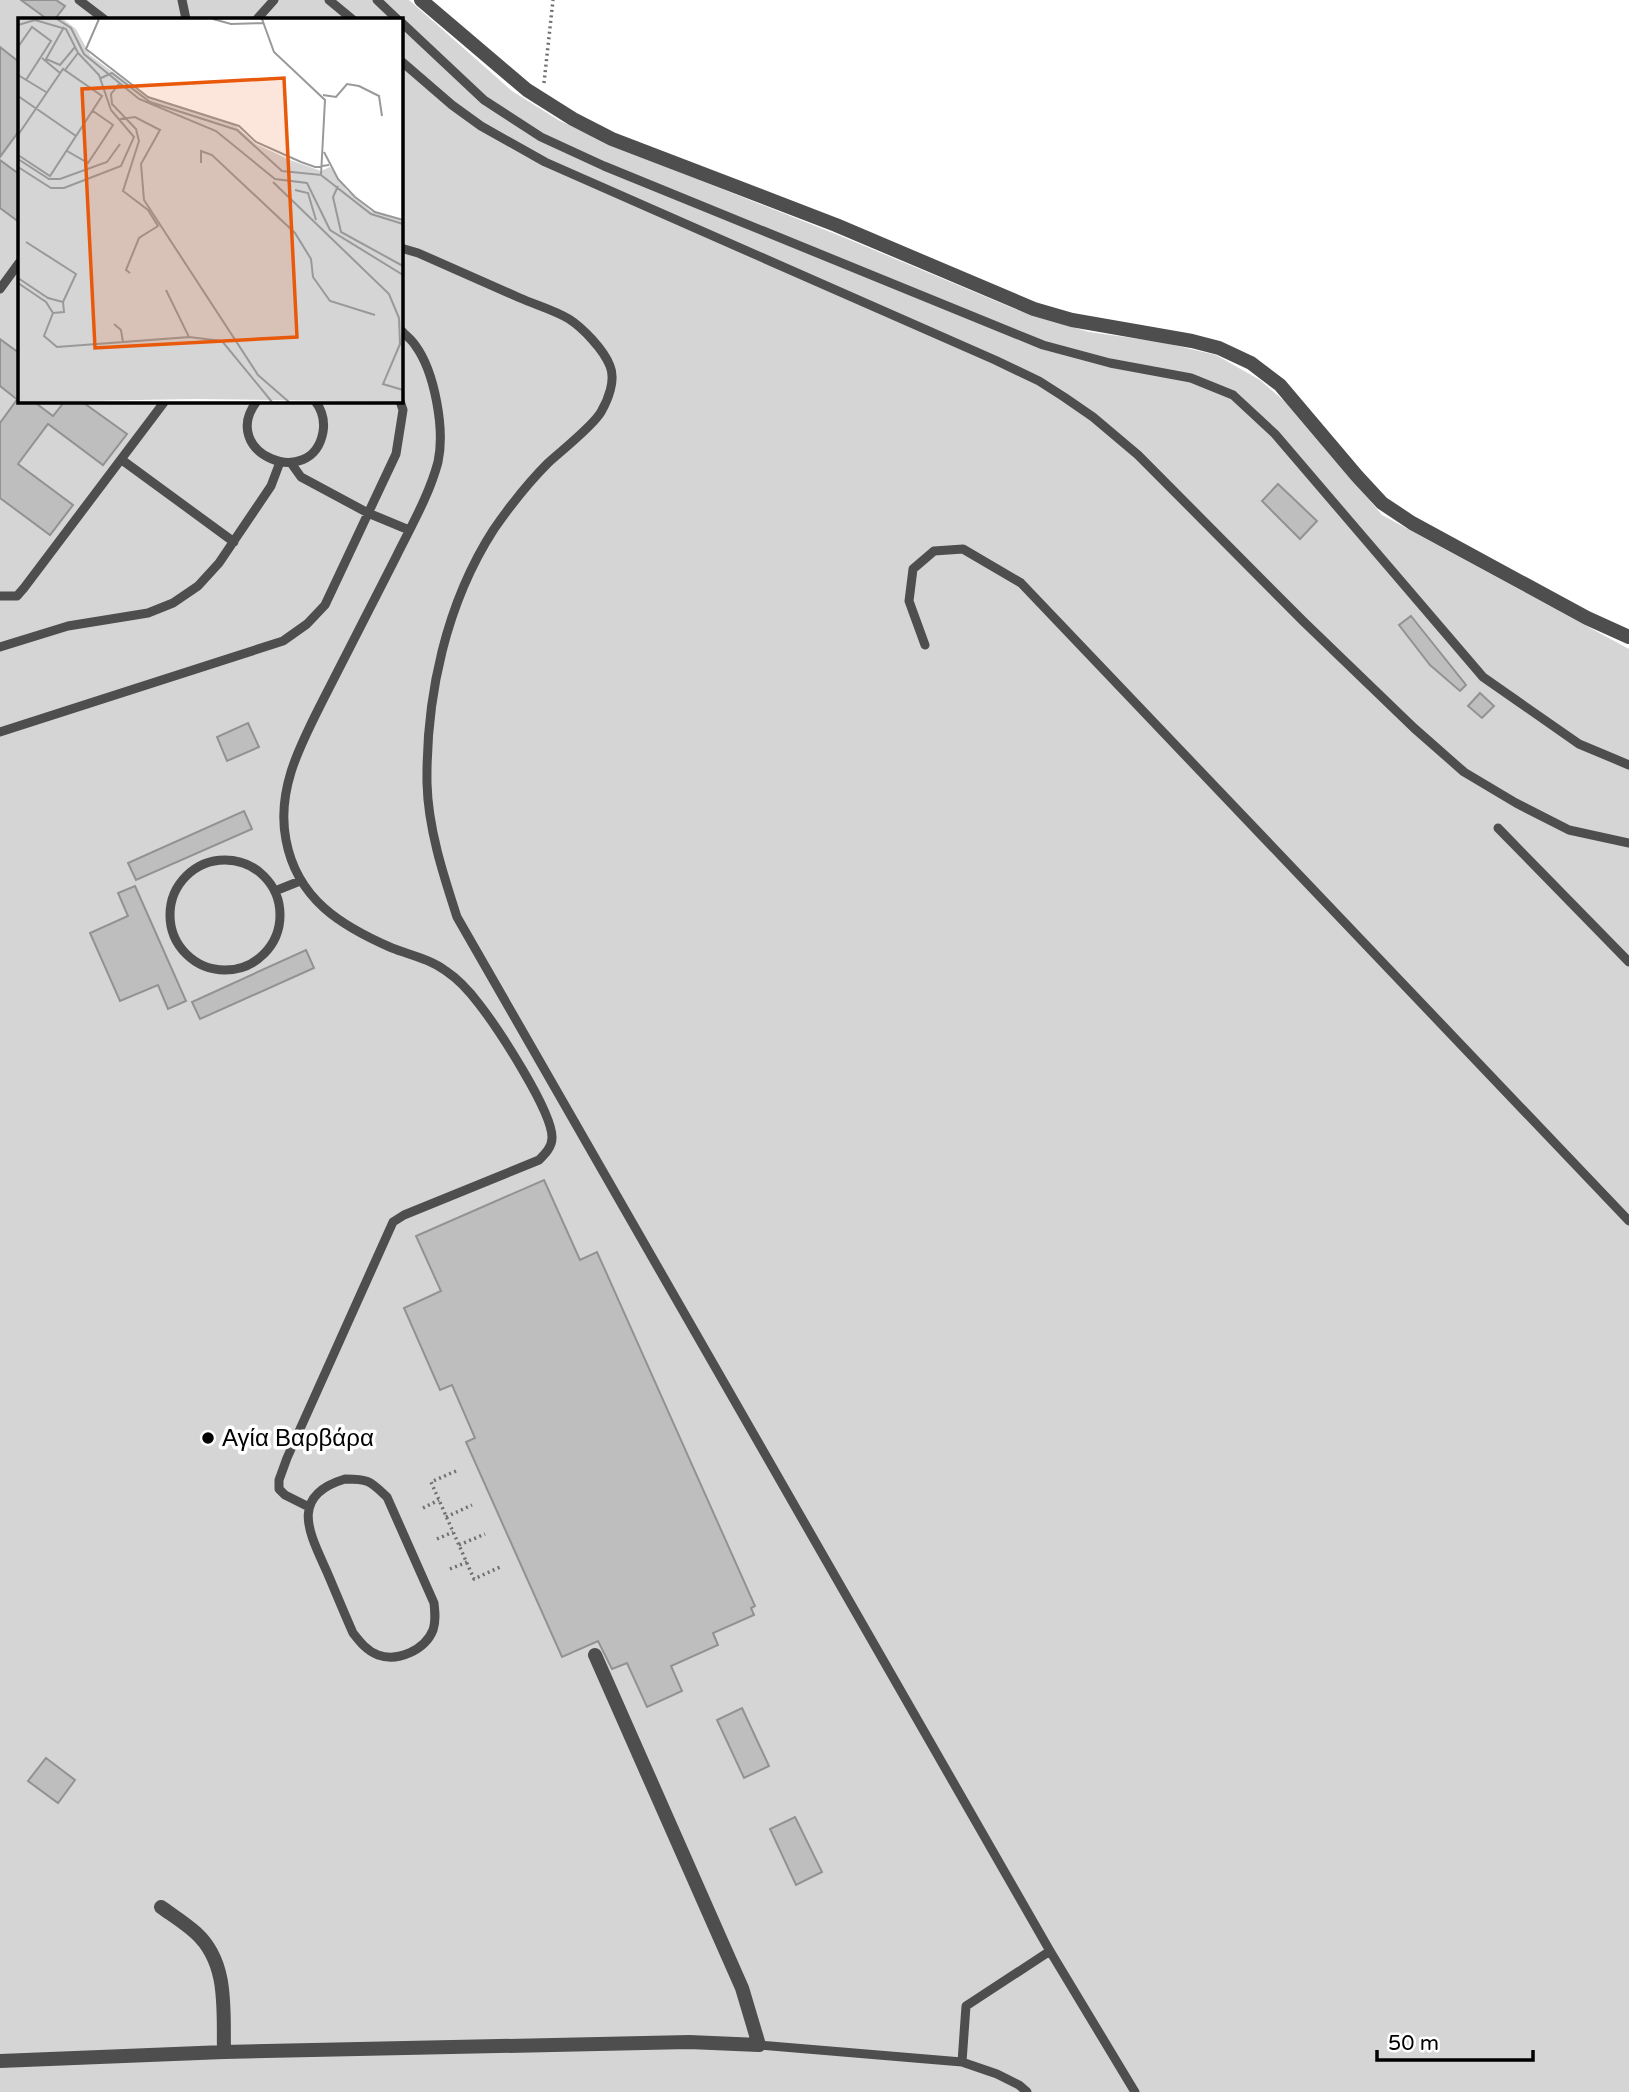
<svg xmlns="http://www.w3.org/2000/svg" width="1629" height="2092" viewBox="0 0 1629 2092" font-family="'Varela Round',sans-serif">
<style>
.green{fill:#d5d5d5;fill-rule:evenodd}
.building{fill:#bebebe;stroke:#929292;stroke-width:2}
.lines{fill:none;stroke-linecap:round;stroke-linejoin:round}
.path{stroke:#707070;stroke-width:3.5;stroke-dasharray:2 3.5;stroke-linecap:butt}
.lane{stroke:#4e4e4e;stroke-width:9}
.street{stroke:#4e4e4e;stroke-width:14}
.poi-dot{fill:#000;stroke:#fff;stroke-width:2.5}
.labels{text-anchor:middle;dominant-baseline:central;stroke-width:7;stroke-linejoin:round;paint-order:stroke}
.poi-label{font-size:24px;fill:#000;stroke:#fff;text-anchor:start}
.inset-road{fill:none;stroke:#999;stroke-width:2}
.view{fill:#e8590c;fill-opacity:0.15;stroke:#e8590c;stroke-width:3.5}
.inset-edge{fill:none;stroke:#000;stroke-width:3.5}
</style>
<rect width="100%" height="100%" fill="#fff"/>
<path class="green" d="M0,0h409l103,91 48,30 84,37 194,77 182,76 69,21 72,10 55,13 44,25 30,26 92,109 247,134v1443h-1629zM19,19h382v382h-382z"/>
<path class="building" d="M21,0h35l9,6 -10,13h-8z
M0,47l19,15v69l-19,26z
M0,160l19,14v48l-19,-14z
M0,339l19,14v48l-19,-15z
M16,401h17l20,15 12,-15h16l46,33 -24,31 -55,-41 -30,40 55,41 -23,30 -50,-37v-75z
M1278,484l39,37 -17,18 -38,-38z
M1411,616l55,69 -6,6 -30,-26 -31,-40z
M1480,693l14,13 -12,12 -14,-12z
M248,723l11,24 -32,14 -10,-24z
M244,811l8,18 -116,51 -8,-17z
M135,886l51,115 -18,8 -10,-24 -38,16 -30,-68 38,-17 -10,-23z
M306,950l8,18 -114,51 -8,-17z
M544,1180l36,80 17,-8 158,354 -4,2 3,7 -41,18 5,12 -47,21 11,25 -35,16 -20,-44 -15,6 -14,-28 -36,16 -96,-215 9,-4 -23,-53 -12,5 -36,-82 37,-17 -25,-55z
M742,1708l27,58 -25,12 -27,-58z
M46,1758l29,22 -17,23 -30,-22z
M795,1817l27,55 -26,13 -26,-56z"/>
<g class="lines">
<path class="path" d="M544,83l9,-83
M456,1471l-25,11 43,97 26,-12
M423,1508l16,-8
M446,1517l26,-12
M437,1539l16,-7
M459,1545l26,-11
M450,1569l17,-7"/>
<path class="lane" d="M79,0l25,19
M182,0l4,19
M329,0l23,19
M377,0l20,19
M257,19l17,-19
M401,22l83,78 57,37 63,29 439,179 67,18 81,15 42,17 42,39 208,243 96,67 50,21
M401,61l51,44 29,21 64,36 450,198 44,21 25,16 29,20 45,38 165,166 111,107 50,44 52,31 53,27 60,13
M401,248l17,5c34,15 68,30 102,45 16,7 34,12 49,21 14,9 35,31 41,47 6,14 -2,34 -9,46 -8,14 -40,39 -53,51 -20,20 -38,43 -54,66 -48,74 -68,167 -67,254 1,45 16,91 30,134l593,1034 85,141
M0,289l19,-26
M257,401c-40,52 55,91 66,31 2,-12 -1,-22 -8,-31
M122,460l112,82
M291,463l10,14 67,36 41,17
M0,596h17l7,-8 141,-187
M925,645l-16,-44 4,-32 21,-18 29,-2 58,34 608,638
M0,647l68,-21 80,-13 25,-10 25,-17 21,-23 52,-77 9,-24
M0,732l283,-91 24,-17 18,-19 71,-151 7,-44 -3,-9
M1498,828l131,134
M170 915a55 55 0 1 1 110 0a55 55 0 1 1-110 0Z
M275,891l25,-10
M345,1479c24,0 25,2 42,18l47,106c1,9 2,18 -1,27 -8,20 -35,32 -55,25 -11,-4 -18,-13 -25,-22 -9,-20 -17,-40 -26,-61 -17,-38 -39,-76 18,-93z
M309,1507l-24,-12 -6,-6v-9l8,-22 106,-236 11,-7 135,-55c6,-6 13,-13 13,-22 1,-26 -55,-111 -73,-134 -9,-12 -21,-25 -33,-33 -16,-12 -36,-16 -54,-23 -51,-22 -95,-49 -106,-108 -10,-51 15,-96 37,-140 24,-47 48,-94 72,-141 15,-31 34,-63 43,-97 7,-32 -3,-90 -23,-117 -4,-6 -10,-10 -14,-15
M759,2045l203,17 35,12 22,11 8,7
M962,2062l4,-56 84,-55"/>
<path class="street" d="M421,0l106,90 46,29 39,20 224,86 198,84 38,11 120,21 27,7 32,15 29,22 77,91 25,27 30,20 175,95 42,19
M161,1907c11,8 24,16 35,26 33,30 27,78 28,119
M0,2061l224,-9 465,-10 70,3 -17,-57 -147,-333"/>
</g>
<circle class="poi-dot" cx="208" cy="1438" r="7"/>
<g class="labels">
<g class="poi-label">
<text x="222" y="1438">Αγία Βαρβάρα</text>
</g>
</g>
<g transform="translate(18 18)">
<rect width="385" height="385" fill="#fff"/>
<path d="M0,1h45l13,10 14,26 56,42 89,28 21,19 34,16 31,11 9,-4 17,24 24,20 32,10v181l-207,-3 -178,3z" fill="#d5d5d5"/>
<path class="inset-road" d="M39,1l14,9 13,26 55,45 77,32 59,48 32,4 23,47 73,45M81,1l-13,30 62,48 91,29 17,16 45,20 14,5 14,-2M195,1l18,5 32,-1M0,7l17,-5 31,9 12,24 21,22 12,35 23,27 -13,29 -57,22h-13l-33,-21M46,9l-18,32 14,6 15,-18M0,29l14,-20 19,14 -25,39M24,40l18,15M47,52l13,-17M0,57l28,17M83,60l11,-5 38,29 87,28 45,41 39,4 4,-75 -51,-48 -12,-33M101,66l-8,10 1,10 24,25 3,12 -16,50 25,19 10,16 -19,12 -13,32 4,3M305,77l13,2 11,-13 12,2 20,10 3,20M0,78l58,40M102,101l15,-2 25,13 -19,34 3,36 114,175 31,27M0,117l45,-66 39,27 -52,80 -32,-21M49,133l21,12 12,-18 13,-20 -20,-14M306,134l14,27 17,18 20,15 28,8M0,141l31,20h11l47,-17 13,-18M183,145v-12l11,4 83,78 16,26 2,18 17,24 45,14M303,157l50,39 32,10M255,164l116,112 10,24 1,26 -17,40 20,6M320,168l-5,11 8,35 62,34M277,172l13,3 8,27M8,224l50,32 -13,28M0,260l30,20 15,4 1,10 -11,1 -7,-11 -28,-19M35,295l-9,23 13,11 132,-10 -23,-47M96,306l7,6 2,12M171,319l33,4 50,61"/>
<path class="view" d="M266,60l13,259 -202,11 -13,-259z"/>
<rect width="385" height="385" class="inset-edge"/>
</g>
<path d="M1377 2050v10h156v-10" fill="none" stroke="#000000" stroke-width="3.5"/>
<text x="1388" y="2050" font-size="21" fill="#000000" stroke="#ffffff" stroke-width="5" paint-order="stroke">50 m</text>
</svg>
